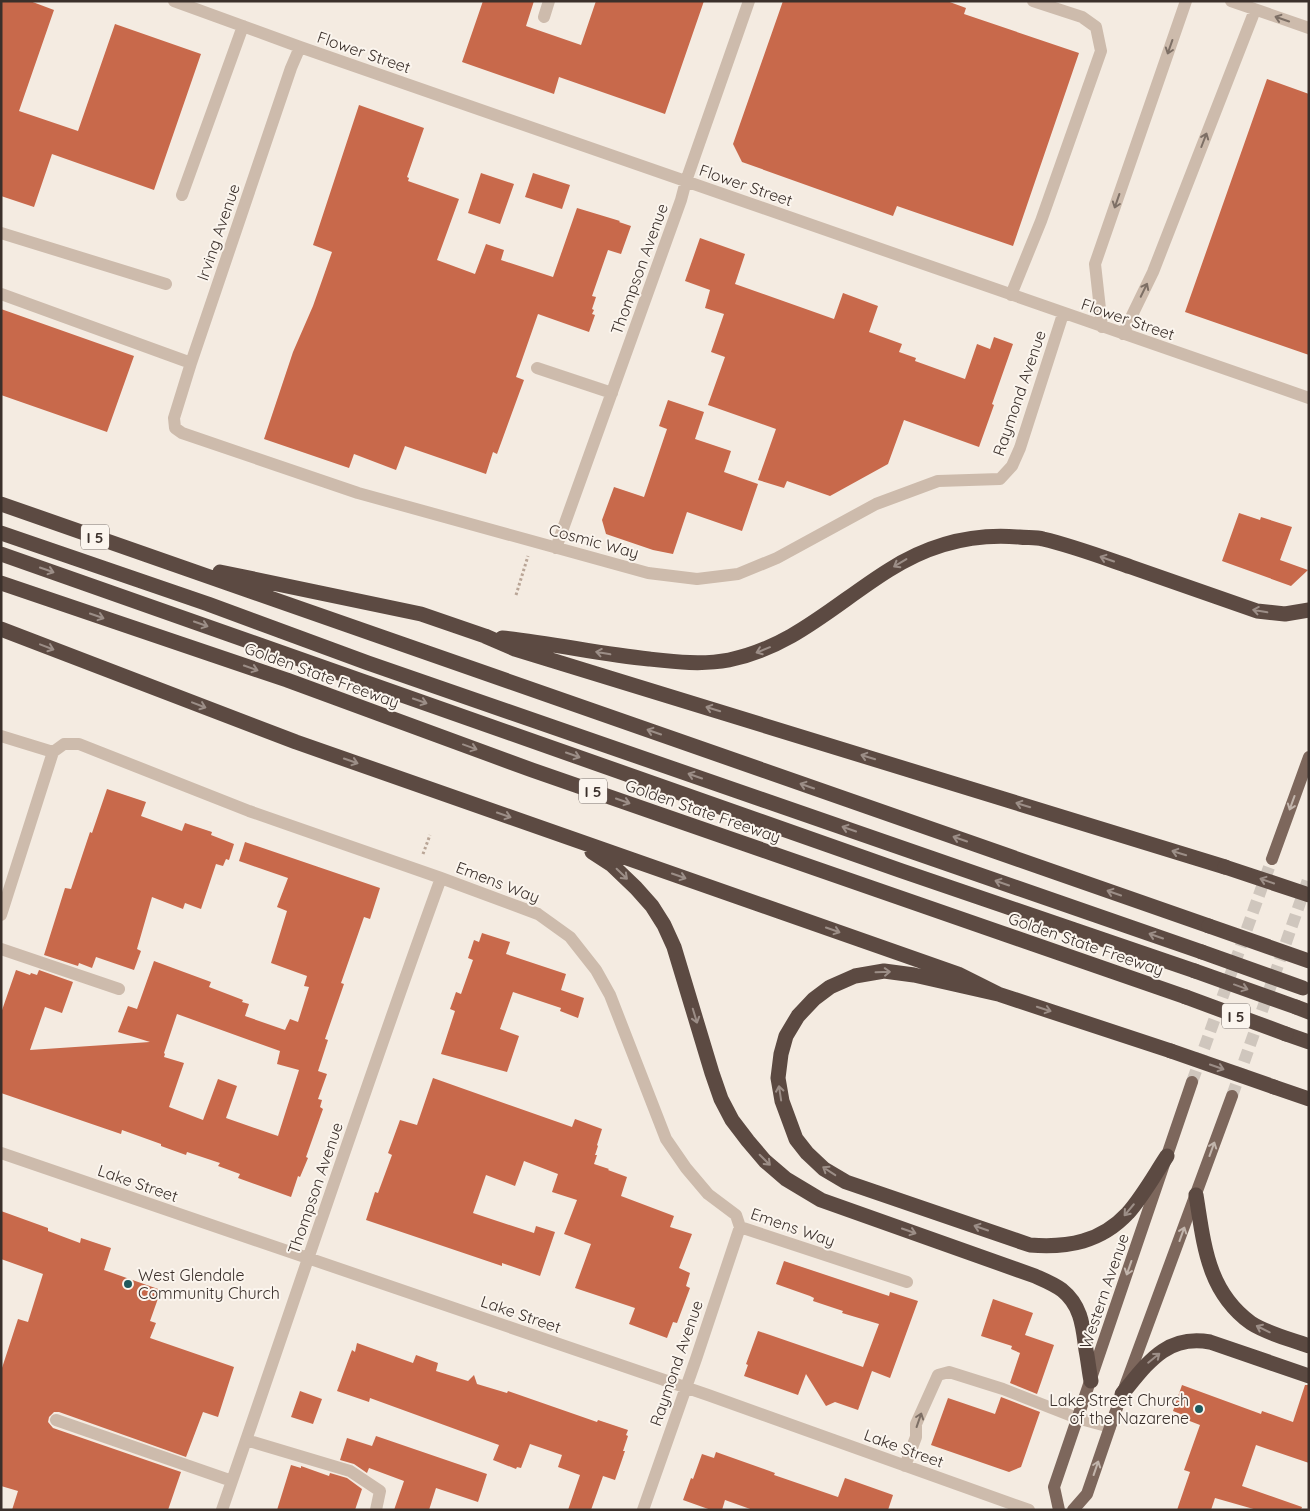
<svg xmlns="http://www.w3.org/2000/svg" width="1310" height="1511" viewBox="0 0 1310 1511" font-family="Quicksand,sans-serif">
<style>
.building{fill:#c8694b;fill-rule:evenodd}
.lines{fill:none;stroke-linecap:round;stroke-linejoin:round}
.major-tunnel{stroke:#cfc6bd;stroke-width:12;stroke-dasharray:12 6;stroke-linecap:butt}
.path{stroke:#b9a596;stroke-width:3;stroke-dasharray:2.5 2.5;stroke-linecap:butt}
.minor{stroke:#cdbbac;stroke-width:12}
.major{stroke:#7d675c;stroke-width:12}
.highway{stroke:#5c4a42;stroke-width:15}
.highway-bridge{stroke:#5c4a42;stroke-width:15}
.oneway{stroke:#7d6f65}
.oneway2{stroke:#9c8e87}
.oneway3{stroke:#c2b5ac}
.poi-dot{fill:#1f5a5e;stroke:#fbf5ee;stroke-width:2}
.labels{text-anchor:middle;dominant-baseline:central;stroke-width:4;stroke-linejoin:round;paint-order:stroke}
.shield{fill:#fbf5ee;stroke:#756b66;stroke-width:1}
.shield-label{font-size:15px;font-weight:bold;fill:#3b302b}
.street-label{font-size:16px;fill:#3b302b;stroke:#fbf5ee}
.poi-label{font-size:16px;fill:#3b302b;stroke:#fbf5ee;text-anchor:start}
</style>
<rect width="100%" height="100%" fill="#f4ebe1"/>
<path class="building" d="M1,1h29l24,9 -35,101 59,20 37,-107 86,30 -47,136 -102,-36 -18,53 -33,-11z
M483,1h51l-8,25 55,19 15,-44h108l-39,113 -106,-37 -5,17 -92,-32z
M783,1h164l19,7 -2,6 115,39 -66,193 -116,-40 -4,10 -151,-54 -9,-18z
M1267,79l42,15v261l-124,-43z
M359,105l65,23 -17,49 2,1 -1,3 51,18 -22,61 38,14 11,-30 18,6 -3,10 52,17 24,-69 43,13 -1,1 12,4 -10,28 -13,-4 -16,46 4,1 -4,12 2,1 -2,4 3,1 -6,17 -51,-18 -22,63 8,3 -27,74 -4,-2 -7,22 -81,-28 -9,24 -42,-16 -5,14 -85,-29 29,-87 20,-46 19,-54 -19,-7z
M481,173l33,11 -14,40 -32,-11z
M533,173l37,12 -8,24 -37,-12z
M700,238l45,16 -10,30 99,35 9,-26 35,13 -9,26 33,12 -3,8 17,6 -1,3 50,18 12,-35 13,5 4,-12 19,7 -21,60 2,1 -15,42 -75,-27 -16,44 -58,32 -43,-15 -3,7 -26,-8 18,-51 -68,-24 17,-48 -14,-5 13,-38 -19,-6 5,-18 -25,-9z
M1,309l133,47 -27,76 -106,-37z
M668,400l36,12 -9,27 36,12 -7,21 34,12 -16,47 -55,-19 -14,42 -20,-4 -47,-16 -4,-14 12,-33 30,10 23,-68 -8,-3z
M1239,513l21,7 1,-3 31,10 -12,33 28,10 -17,16 -69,-25z
M107,789l39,13 -5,14 41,15 3,-8 27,9 -1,3 23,9 -5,16 -3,-1 -3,7 -7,-2 -15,45 -16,-6 -2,6 -31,-12 -15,52 4,2 -7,19 -38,-13 -4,11 -13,-5 -1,3 -34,-11 21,-67 6,1 19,-57 2,1z
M245,842l135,46 -10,31 -6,-2 -23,66 3,1 -19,55 3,1 -10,31 9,3 -9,25 4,1 -2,7 3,2 -17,48 2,1 -8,19 -2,-1 -7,21 -53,-19 2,-4 -22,-8 2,-3 -33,-11 -1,3 -25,-9v-2l-39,-14 -1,4 -120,-41v-80l15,-43 14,5 1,-2 6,2 2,-5 34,12 -11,31 -17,-6 -15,43 120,-8 -32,-10 10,-26 9,3 17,-48 57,21 -2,5 34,13 -1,2 7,2 -4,12 40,14 5,-11 8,3 11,-35 -5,-1 3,-10 -36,-13 16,-52 -10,-4 11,-29 -49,-17zM177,1014l103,37 -3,13 22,6 -21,66 -52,-18 11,-32 -19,-7 -15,41 -34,-13 15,-44 -20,-6 1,-3 -1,-1z
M482,933l28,9 -4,12 60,20 -5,16 23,8 -6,20 -18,-7 1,-3 -48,-16 -13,37 19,7 -12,36 -66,-18 14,-43 -5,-2 6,-17 5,2 12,-34 -5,-2 6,-18 5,2z
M433,1078l139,49 3,-8 27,10 -5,16 1,1 -3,9h2l-3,9 15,5 -1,1 19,7 -6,19 53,20 -4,11 22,7 -13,34 11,5 -4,13 4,2 -13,35 -4,-1 -6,16 -38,-14 6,-16 -60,-20 16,-44 -27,-10 13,-34 -25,-8 6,-18 -34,-13 -9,25 -29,-11 -13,38 61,20 2,-7 19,6 -15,44 -38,-13v3l-136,-46 9,-28 3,1 14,-38 -4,-2 12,-33 17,5z
M1,1211l47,17v3l32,12 1,-5 30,10 -7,22 57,20 -11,31 6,2 -6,15 84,29 -16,50 -15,-5 -17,45 -127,-45h-5l-5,5 -1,5 5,6 128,44 -13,38h-156l6,-19 -17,-5v-115l17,-52 10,3 15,-48 -42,-15z
M784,1261l105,35 1,-4 28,9 -28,77 -18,-7 -14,39 -23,-8 -9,4 -20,-32 -8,21 -54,-19 4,-11 -2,-1 12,-33 105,36 16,-43 -37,-11 1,-2 -30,-10 1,-3 -4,-2 -34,-12z
M993,1299l40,14 -8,22 29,10 -17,49 -27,-11 10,-30 -9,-4 1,-3 -31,-10z
M357,1343l56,20 3,-8 22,8 -2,8 32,10 6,-6 3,9 30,9 1,-2 89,31 1,-2 30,10 -2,5 2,1 -5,15h2l-10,29 -12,-4 -12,34h-23l12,-35 -22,-8 4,-12 -32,-11 -9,24 -4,-1 -1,2 -23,-9 6,-15 -129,-47 -1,4 -32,-11 15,-41 3,2z
M1182,1385l79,29 1,-3 31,11 12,-37h4v78l-53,-18 -14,41 60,21 -1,3h-44l-42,-12 -4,12h-34l13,-38 -6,-2 16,-45 -13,-5 1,-3 -15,-6z
M300,1391l22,8 -9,25 -22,-7z
M1001,1397l39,15 -19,55 -12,5 -78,-27 17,-47 47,16z
M376,1436l111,38 -9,28 -42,-14 -7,22h-35l10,-29 -35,-13 -2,5 -13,-9 -14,-4 7,-22 25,8z
M716,1452l59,21 -1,2 64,22 7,-19 48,17 -5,15h-135l-28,-10 -3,10h-11l-28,-10 8,-22 2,1 9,-25 12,4z
M291,1465l10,3v-2l28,10 1,-3 17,5 15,11 -7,21h-78z"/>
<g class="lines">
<path class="major-tunnel" d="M1192,1082l80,-223
M1232,1096l77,-219"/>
<path class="path" d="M516,595l12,-39
M423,854l7,-19"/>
<path class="minor" d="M174,1l126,46 1009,351
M1231,1l78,27
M544,17l5,-16
M300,47l-9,21 -100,295 -17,55 1,10 7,5 176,60 290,80 49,6 41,-5 39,-16 99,-54 62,-23 62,-2 12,-13 8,-18 43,-134
M182,195l61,-169
M1,233l165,51
M1,294l190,69
M1011,295l30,-74 60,-170 -5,-24 -14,-10 -49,-16
M1102,327l-7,-63 91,-263
M1123,334l30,-62 102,-262
M537,368l75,25
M556,548l125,-348 5,-19 63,-180
M1,736l52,16
M1,915l52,-163 11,-8h15l170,67 192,67 97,36 32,23 26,33 14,25 56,144 20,29 22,26 28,21 4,12
M1,949l118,40
M1,1153l707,242 321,115
M740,1227l167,55
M56,1420l176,61
M246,1440l104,31 30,20 -4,19
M905,1466l11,-29v-13l22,-49 11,-3 54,17 74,29 33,9
M222,1510c73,-211 143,-423 219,-632
M643,1510l53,-151 44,-132"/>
<path class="major" d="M1272,859l37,-102
M1059,1510l-5,-23 138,-405
M1073,1510l14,-16 23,-67 122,-331"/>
<path class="highway" d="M1,504l1208,422
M1,533l207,71 160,59 834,289
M1,554l901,317 293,100
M220,572l201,42 64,22 30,13 710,218
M1,583l286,97 245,90 654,227
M1,629l295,113 662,232 40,20
M502,638c49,5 98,16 147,21 27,3 53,6 80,1 64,-13 107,-57 160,-90 39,-25 84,-37 130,-33 8,1 17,0 24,2 30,7 59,18 88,28 42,15 84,29 126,44l28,3 24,-4
M592,852l20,13 24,23 16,18 12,19 10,22 38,126 9,26 11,21 16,21 17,20 21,18 35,21 214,76c9,4 19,8 27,14 20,16 21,38 24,60 2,10 3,21 5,31
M1296,1007l13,5
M1286,1034l23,8
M1274,1087l35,12
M1167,1156c-12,18 -24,40 -39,57 -27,29 -60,35 -98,32l-184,-63 -22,-13 -17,-16 -11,-14 -14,-38 -4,-23 3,-24 5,-18 12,-20 16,-17 16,-12 25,-11 29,-5 30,4 84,19 173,57
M1196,1195c8,49 11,96 55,128 17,11 39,16 58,23
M1122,1394c25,-30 44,-60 88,-52l99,34"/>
<path class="highway-bridge" d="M1225,867l84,28
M1209,926l100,35
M1202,952l101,36
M1195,971l101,36
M1186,997l100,37
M1171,1051l103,36"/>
</g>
<defs><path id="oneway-shaft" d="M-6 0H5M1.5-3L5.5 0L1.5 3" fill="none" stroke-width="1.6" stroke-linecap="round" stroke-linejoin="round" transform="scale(1.25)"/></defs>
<g class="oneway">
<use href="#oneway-shaft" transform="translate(1282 19) rotate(-161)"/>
<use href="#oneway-shaft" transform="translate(1170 47) rotate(109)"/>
<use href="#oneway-shaft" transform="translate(1204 140) rotate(-69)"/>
<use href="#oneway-shaft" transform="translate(1117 201) rotate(109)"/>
<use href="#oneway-shaft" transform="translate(1144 290) rotate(-64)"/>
<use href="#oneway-shaft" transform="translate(919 1420) rotate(-71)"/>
</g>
<g class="oneway2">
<use href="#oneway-shaft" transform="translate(1107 559) rotate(-161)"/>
<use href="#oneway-shaft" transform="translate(900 563) rotate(149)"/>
<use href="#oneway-shaft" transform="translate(47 570) rotate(19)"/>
<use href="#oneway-shaft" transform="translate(1260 611) rotate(-170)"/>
<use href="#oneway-shaft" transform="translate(97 616) rotate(19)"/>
<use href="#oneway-shaft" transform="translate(201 624) rotate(19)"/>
<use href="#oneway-shaft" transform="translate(47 647) rotate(21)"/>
<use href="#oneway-shaft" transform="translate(763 650) rotate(158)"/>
<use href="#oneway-shaft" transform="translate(603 653) rotate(-170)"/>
<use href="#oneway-shaft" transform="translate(251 668) rotate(19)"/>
<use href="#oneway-shaft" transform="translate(420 701) rotate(19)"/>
<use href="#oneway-shaft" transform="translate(199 705) rotate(21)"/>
<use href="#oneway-shaft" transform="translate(713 709) rotate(-163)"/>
<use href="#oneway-shaft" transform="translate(654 732) rotate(-161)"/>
<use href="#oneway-shaft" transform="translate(470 747) rotate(20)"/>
<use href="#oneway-shaft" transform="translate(573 755) rotate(19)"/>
<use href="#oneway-shaft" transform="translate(868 757) rotate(-163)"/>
<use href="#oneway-shaft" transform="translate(351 761) rotate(19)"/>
<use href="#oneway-shaft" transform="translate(695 776) rotate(-161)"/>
<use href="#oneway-shaft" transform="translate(807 786) rotate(-161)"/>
<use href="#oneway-shaft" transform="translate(623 801) rotate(19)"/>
<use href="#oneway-shaft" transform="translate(1023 805) rotate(-163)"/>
<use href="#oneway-shaft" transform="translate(504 815) rotate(19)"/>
<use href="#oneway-shaft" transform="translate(849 829) rotate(-161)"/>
<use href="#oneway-shaft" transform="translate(960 839) rotate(-161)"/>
<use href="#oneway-shaft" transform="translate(1179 853) rotate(-163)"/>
<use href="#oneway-shaft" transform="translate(622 874) rotate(44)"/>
<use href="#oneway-shaft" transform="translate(679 876) rotate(19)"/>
<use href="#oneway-shaft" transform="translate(1267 881) rotate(-161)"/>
<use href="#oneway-shaft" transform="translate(1002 883) rotate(-161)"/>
<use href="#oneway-shaft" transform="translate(1114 893) rotate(-161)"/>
<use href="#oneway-shaft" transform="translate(833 930) rotate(19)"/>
<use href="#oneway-shaft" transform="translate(1156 936) rotate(-161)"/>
<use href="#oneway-shaft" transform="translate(883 972) rotate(-2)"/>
<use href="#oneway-shaft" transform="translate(1241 987) rotate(20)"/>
<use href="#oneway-shaft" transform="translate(1044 1009) rotate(18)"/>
<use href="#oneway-shaft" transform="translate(695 1016) rotate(73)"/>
<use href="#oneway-shaft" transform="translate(1217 1067) rotate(19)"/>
<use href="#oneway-shaft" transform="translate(780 1093) rotate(-99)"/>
<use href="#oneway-shaft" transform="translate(765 1160) rotate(45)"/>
<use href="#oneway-shaft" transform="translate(829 1171) rotate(-147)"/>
<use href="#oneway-shaft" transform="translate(1129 1210) rotate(130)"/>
<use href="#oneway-shaft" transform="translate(981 1228) rotate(-161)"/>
<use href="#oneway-shaft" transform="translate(909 1231) rotate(19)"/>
<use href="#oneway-shaft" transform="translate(1263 1329) rotate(-154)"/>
<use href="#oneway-shaft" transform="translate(1154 1358) rotate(-39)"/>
</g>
<g class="oneway3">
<use href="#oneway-shaft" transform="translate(1292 803) rotate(110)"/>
<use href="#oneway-shaft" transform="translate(1212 1149) rotate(-70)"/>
<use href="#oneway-shaft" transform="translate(1182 1234) rotate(-70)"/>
<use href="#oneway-shaft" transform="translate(1129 1268) rotate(109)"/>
<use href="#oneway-shaft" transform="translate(1096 1468) rotate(-71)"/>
</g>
<g class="poi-dot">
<circle cx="128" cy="1284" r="5"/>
<circle cx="1199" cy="1409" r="5"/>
</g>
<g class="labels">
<g class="shield">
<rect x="81" y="524.5" width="28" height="25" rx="4"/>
<rect x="579" y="778.5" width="28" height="25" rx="4"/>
<rect x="1222" y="1003.5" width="28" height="25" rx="4"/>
</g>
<g class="shield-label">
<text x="95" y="537">I 5</text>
<text x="593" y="791">I 5</text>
<text x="1236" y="1016">I 5</text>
</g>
<g class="street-label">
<text transform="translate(364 52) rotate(19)">Flower Street</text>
<text transform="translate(746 185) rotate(19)">Flower Street</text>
<text transform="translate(218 232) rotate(-71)">Irving Avenue</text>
<text transform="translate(639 269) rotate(-70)">Thompson Avenue</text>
<text transform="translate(1128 319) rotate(19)">Flower Street</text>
<text transform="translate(1019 393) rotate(-71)">Raymond Avenue</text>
<text transform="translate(594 541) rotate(15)">Cosmic Way</text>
<text transform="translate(322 675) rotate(20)">Golden State Freeway</text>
<text transform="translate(703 811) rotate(19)">Golden State Freeway</text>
<text transform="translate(498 882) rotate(21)">Emens Way</text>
<text transform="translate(1086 944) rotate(19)">Golden State Freeway</text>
<text transform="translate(138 1183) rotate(19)">Lake Street</text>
<text transform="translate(315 1188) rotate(-71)">Thompson Avenue</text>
<text transform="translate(793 1227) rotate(19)">Emens Way</text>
<text transform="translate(1104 1291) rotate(-71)">Western Avenue</text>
<text transform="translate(521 1314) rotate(19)">Lake Street</text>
<text transform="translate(676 1363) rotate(-71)">Raymond Avenue</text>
<text transform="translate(904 1448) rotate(20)">Lake Street</text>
</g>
<g class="poi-label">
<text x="138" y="1275">West Glendale<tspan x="138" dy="18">Community Church</tspan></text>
<text x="1189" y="1400" text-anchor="end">Lake Street Church<tspan x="1189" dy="18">of the Nazarene</tspan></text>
</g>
</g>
<rect width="1310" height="1511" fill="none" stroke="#3b302b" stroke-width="5"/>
</svg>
